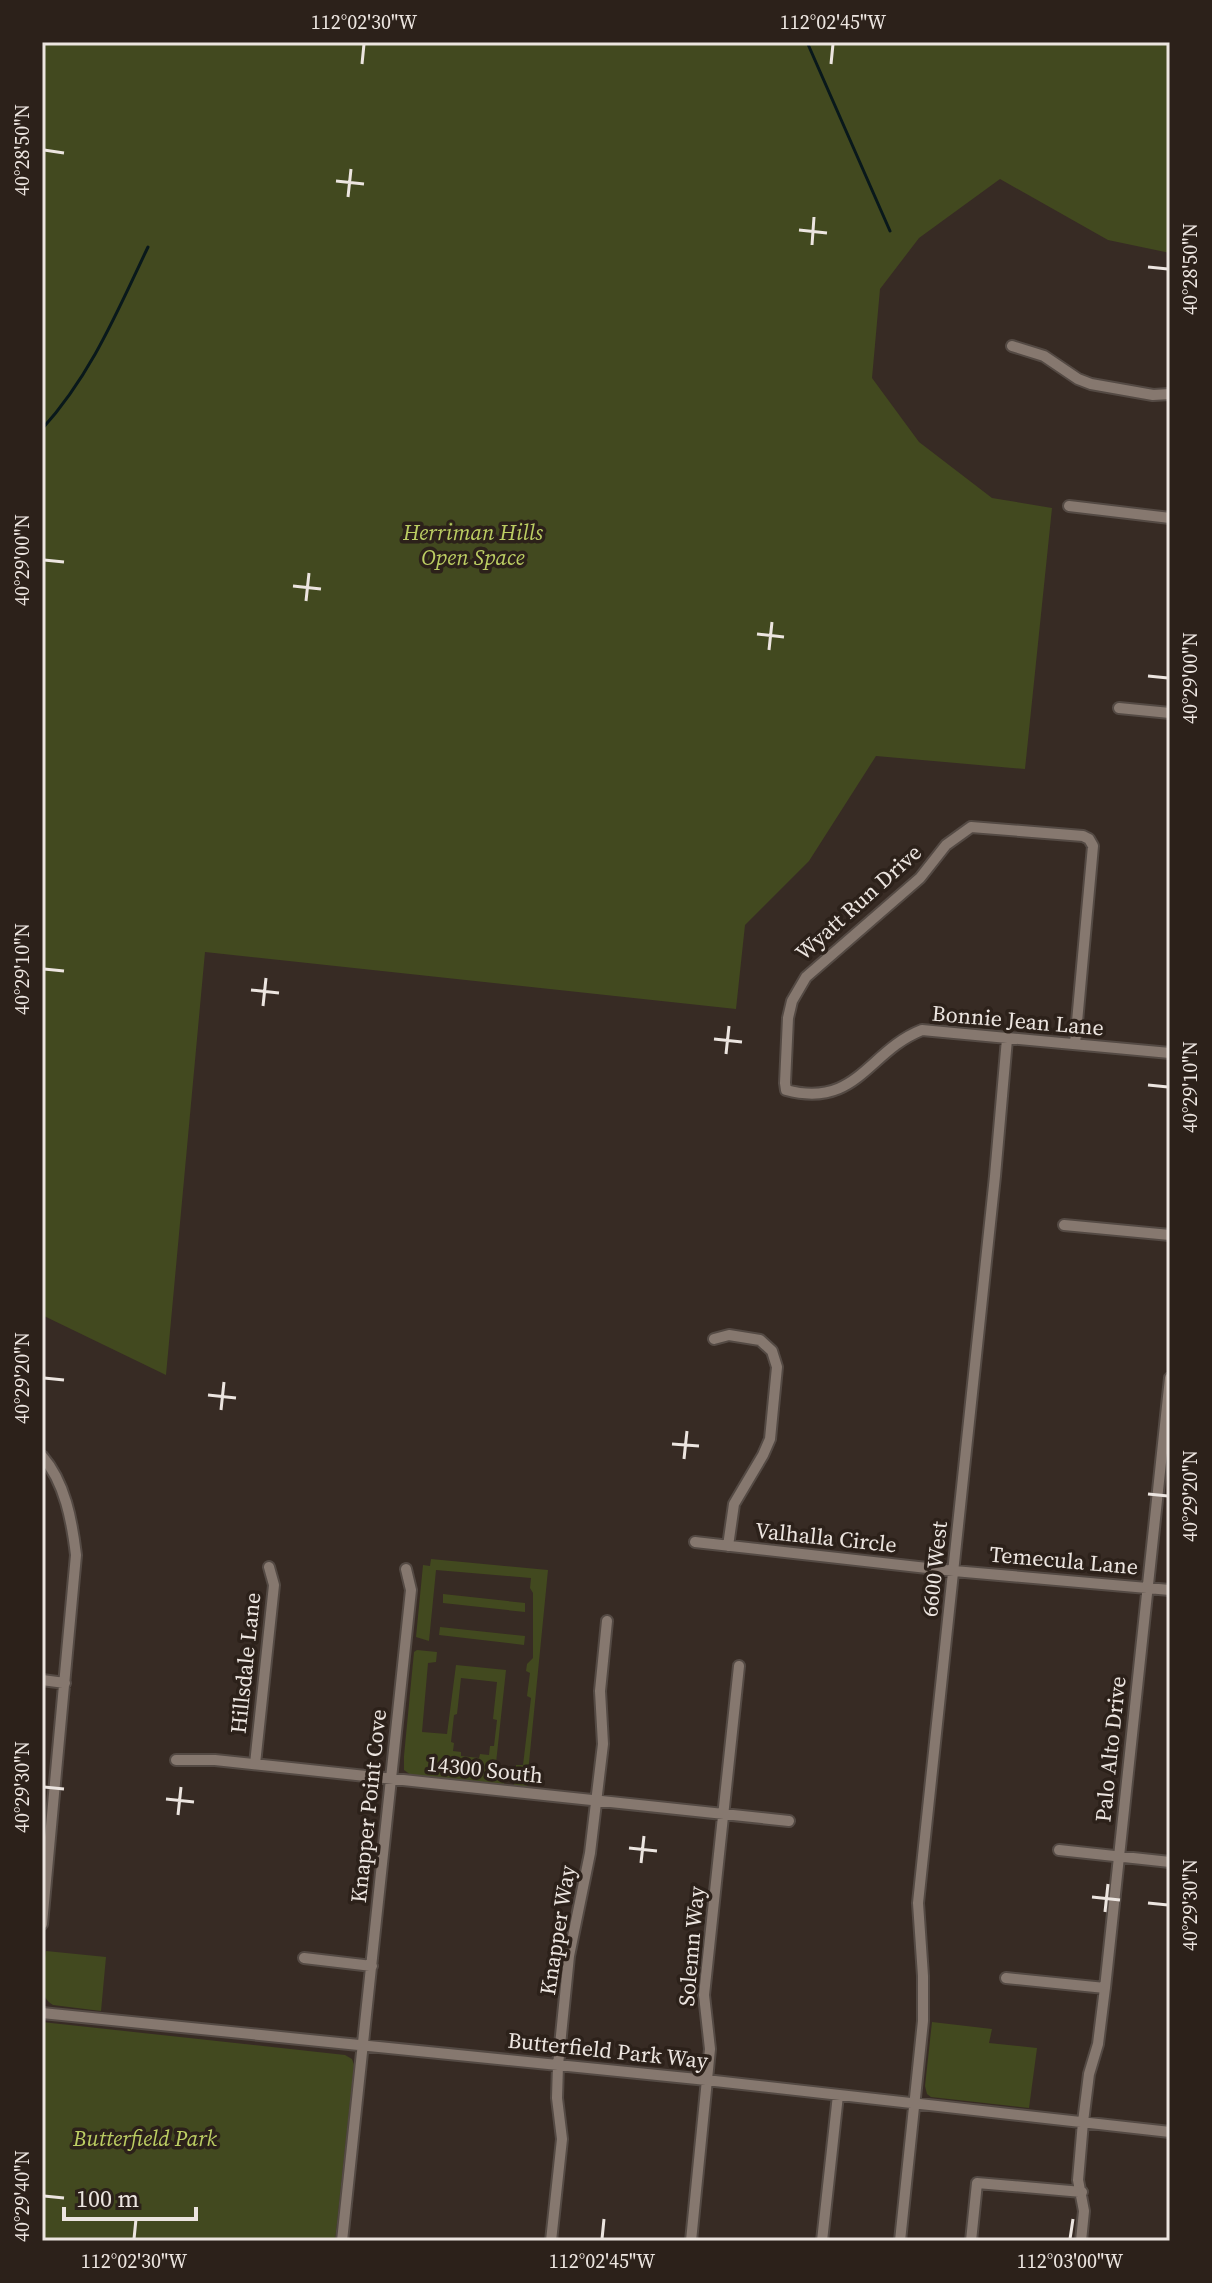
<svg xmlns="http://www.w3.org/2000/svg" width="1212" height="2283" viewBox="0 0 1212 2283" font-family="'Source Serif 4',serif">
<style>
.green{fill:#42491f;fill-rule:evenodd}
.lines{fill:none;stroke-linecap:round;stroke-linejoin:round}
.stream{stroke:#09181b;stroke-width:3}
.minor-casing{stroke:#544a44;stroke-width:14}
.minor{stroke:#86786f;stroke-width:10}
.ticks{fill:none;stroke:#ece5e0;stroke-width:3}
.labels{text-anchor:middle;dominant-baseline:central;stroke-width:7;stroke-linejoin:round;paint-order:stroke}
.park-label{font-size:22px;font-style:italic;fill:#bcce63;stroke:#2c211a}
.street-label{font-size:22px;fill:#ece5e0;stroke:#2c211a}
.neatline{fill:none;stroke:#ece5e0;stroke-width:3}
.ticks-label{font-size:20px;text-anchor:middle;fill:#ece5e0}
</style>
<rect width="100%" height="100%" fill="#372b24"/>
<path class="green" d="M42,42h1128v211l-62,-13 -108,-61 -81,59 -39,51 -8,89 47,64 73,56 60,10 -27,261 -149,-13 -67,105 -64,64 -9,84 -531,-57 -39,423 -124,-60z
M431,1559l117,11 -21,213h-3l6,5 -16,-3 2,-20h7l8,-67 -4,-2 3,-23 -4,-2 1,-7 6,-6v-65l-3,-5 1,-10 -95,-8 -7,71 -13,-4 7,-72 7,1z
M443,1594l82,9v9l-82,-9z
M440,1627l85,9 -1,9 -85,-10z
M417,1650l20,2 -1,10 -8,1 -6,69 25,2 9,-69 50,5 -10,93 -11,5 12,8 1,-5 7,3 -1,11 -93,-10 -7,-5v-14l10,-104zM461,1678l36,4 -4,37 4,1 -3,26h-4l-1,9 -9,-1 -1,4 -18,-2v-4l-8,-1 1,-8 -3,-1 3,-27 3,-1z
M46,1951l60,6 -5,54 -48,-6c-18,-10 -9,-36 -7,-54z
M42,2022l303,33 7,4 2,6 -19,176h-293z
M932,2022l60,7 -3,14 48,5 -8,60 -98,-11 -4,-3 -2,-8z"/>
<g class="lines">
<path class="stream" d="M807,42l83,189
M42,429c49,-54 75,-117 106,-182"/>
<g class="minor-casing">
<path id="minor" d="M1012,346l32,10 34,23 13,5 62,11 17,-1
M1069,506l101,12
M1119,708l51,5
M1075,1044l18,-198 -4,-7 -6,-3 -112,-9 -25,18 -26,33 -114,99 -14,24 -4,17 -3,65 1,7c71,19 82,-39 136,-60l248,23
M1064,1225l106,10
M714,1339l15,-4 31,5 12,11 5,16 -7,72 -7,16 -29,49 -6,42
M42,1456c23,26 30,65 34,99l-34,369
M695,1542l259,29 216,19
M42,1680l23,3
M176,1760h39l574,61
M255,1764l19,-179 -5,-18
M1059,1850l111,12
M304,1958l68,8
M1006,1978l99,10
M42,2013l655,66 473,53
M342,2241l69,-651 -5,-21
M551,2241l11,-102 -5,-41 1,-33 11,-109 21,-103 13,-109 -3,-53 7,-70
M691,2241l19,-192 -6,-54 35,-329
M822,2241l16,-146
M900,2241l23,-220v-45l-5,-73 77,-727 12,-137
M971,2241l6,-58 105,9
M1081,2241l3,-30 -6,-31 5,-58 6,-48 9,-30 7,-56 65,-610"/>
</g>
<use href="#minor" class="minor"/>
</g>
<path class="ticks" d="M362,64l2,-20M831,64l2,-20M44,150l20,3M336,181l28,3M348,197l3,-28M799,230l28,3M812,245l2,-28M1148,267l20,2M44,560l20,2M293,586l28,3M306,601l3,-28M757,634l27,3M769,650l3,-28M1148,676l20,2M44,969l20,2M251,990l28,3M263,1006l3,-28M714,1039l28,3M726,1054l3,-28M1148,1085l20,2M44,1378l20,2M208,1395l28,3M221,1410l3,-28M672,1444l27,2M684,1459l3,-28M1148,1494l20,2M44,1787l20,2M166,1799l28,3M178,1815l3,-28M629,1848l28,3M641,1863l3,-27M1092,1897l28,3M1148,1903l20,2M1105,1912l3,-28M44,2196l20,2M134,2239l2,-20M602,2239l2,-20M1070,2239l3,-20"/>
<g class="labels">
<g class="park-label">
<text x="473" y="532">Herriman Hills<tspan x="473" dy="25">Open Space</tspan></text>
<text x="145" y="2138">Butterfield Park</text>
</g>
<g class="street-label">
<text transform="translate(858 902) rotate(-42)">Wyatt Run Drive</text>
<text transform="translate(1018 1020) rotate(5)">Bonnie Jean Lane</text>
<text transform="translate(826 1537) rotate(6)">Valhalla Circle</text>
<text transform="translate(1064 1560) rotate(5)">Temecula Lane</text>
<text transform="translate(934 1569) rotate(-84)">6600 West</text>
<text transform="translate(245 1663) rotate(-84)">Hillsdale Lane</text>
<text transform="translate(1110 1749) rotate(-84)">Palo Alto Drive</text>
<text transform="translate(485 1769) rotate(6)">14300 South</text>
<text transform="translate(368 1806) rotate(-84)">Knapper Point Cove</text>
<text transform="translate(557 1930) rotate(-81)">Knapper Way</text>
<text transform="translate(691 1946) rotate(-85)">Solemn Way</text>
<text transform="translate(608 2050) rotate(6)">Butterfield Park Way</text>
</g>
</g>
<rect width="1212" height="2283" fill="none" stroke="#2c211a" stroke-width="88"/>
<path d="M64 2207v12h132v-12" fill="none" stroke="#ece5e0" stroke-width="4"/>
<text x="76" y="2207" font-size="24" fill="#ece5e0" stroke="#2c211a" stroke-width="6" paint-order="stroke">100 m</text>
<rect x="44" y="44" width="1124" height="2195" class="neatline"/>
<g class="ticks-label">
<text x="364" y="29">112°02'30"W</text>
<text x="833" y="29">112°02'45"W</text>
<text transform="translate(22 150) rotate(-90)" y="7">40°28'50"N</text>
<text transform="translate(1190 269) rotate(-90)" y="7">40°28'50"N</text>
<text transform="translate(22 560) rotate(-90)" y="7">40°29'00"N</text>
<text transform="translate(1190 678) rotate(-90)" y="7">40°29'00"N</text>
<text transform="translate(22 969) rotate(-90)" y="7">40°29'10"N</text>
<text transform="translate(1190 1087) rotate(-90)" y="7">40°29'10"N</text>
<text transform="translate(22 1378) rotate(-90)" y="7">40°29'20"N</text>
<text transform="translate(1190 1496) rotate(-90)" y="7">40°29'20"N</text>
<text transform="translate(22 1787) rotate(-90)" y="7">40°29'30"N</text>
<text transform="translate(1190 1905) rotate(-90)" y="7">40°29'30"N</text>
<text transform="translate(22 2196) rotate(-90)" y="7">40°29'40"N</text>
<text x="134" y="2268">112°02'30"W</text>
<text x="602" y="2268">112°02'45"W</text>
<text x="1070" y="2268">112°03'00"W</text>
</g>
</svg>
